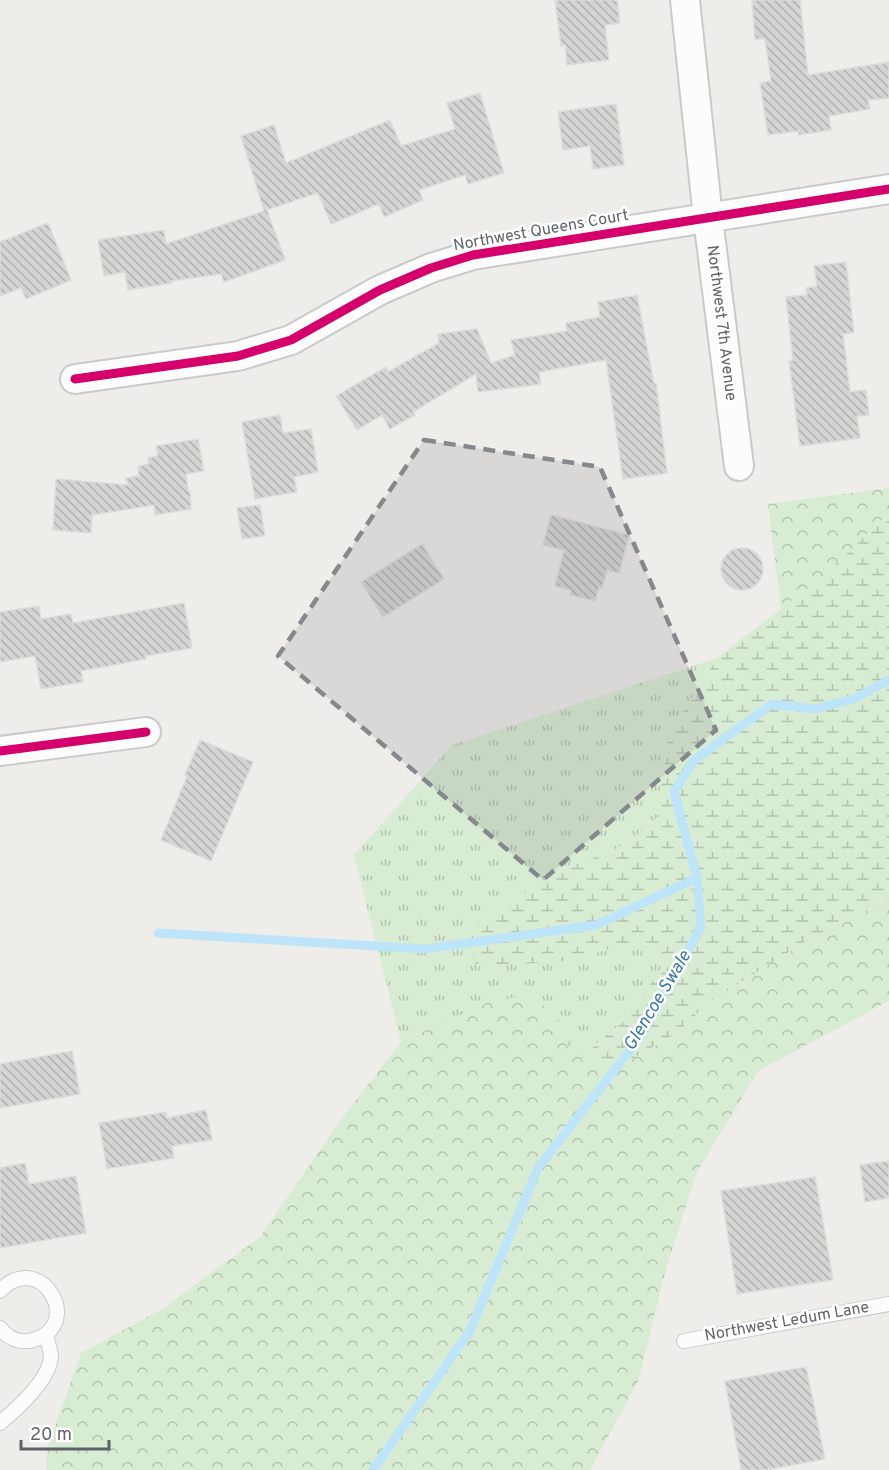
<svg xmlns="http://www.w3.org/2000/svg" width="889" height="1470" viewBox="0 0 889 1470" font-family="Overpass,sans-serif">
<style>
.grass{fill:url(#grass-tufts)}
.forest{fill:url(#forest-crowns)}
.wetland{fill:url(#wetland-marsh)}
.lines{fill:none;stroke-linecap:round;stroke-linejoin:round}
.stream{stroke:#bde4f8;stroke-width:9}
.building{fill:url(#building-back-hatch);stroke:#dedcd8;stroke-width:1.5}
.service-casing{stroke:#cacaca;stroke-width:16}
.minor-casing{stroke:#cacaca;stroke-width:32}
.service{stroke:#fcfcfc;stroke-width:14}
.minor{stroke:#fcfcfc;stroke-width:28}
.cycleway-casing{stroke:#fff;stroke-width:13}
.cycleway{stroke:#d6006c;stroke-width:9}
.marked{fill:#86898c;fill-opacity:0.2;stroke:#86898c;stroke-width:4.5;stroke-dasharray:12 8;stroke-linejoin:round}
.labels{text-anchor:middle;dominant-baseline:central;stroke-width:5;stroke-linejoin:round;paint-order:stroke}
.street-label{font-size:16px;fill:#5d6368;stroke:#fff}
.water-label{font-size:18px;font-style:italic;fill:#3477aa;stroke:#fff}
</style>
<defs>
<pattern id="grass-tufts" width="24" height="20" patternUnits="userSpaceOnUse" patternTransform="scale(1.5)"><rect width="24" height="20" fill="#d7ecd3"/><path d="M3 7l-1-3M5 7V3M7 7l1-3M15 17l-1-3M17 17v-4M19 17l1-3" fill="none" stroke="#b2c3af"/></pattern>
<pattern id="forest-crowns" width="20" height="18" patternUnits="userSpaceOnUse" patternTransform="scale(1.5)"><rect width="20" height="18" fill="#d7ecd3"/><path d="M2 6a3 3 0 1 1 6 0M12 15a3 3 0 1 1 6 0" fill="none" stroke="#b2c3af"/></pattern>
<pattern id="wetland-marsh" width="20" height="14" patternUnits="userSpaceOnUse" patternTransform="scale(1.5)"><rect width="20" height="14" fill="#d7ecd3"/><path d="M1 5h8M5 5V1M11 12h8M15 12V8" fill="none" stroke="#b2c3af"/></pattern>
<pattern id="building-back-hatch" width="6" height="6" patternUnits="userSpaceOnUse" patternTransform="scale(1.5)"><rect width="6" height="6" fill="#d5d4d2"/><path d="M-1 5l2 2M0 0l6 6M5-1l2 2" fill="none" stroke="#b0b0ae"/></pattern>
</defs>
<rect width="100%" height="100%" fill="#eeede9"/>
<path class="grass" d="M717,658l-48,76 -14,89 -42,28 -48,17 -92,56 -8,19 103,18 59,-17 29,1 5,24 -36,51 -44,37 -12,-3 -8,-31 -74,-20 -86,39 -47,-187 98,-110z"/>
<path class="forest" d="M889,488v25l-68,65 -40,31 -13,-105z
M889,899v102l-131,70 -61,101 -31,97 -28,113 -48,88h-544l2,-24 33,-93 81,-44 98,-72 82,-119 59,-76 86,-39 44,-9 30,29 9,31 50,13 56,-34 35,-32 101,-64z"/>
<path class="wetland" d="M889,513v386l-77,38 -101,64 -35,32 -57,34 -38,-10 44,-37 36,-51 -5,-24 -29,-1 -59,17 -47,3h-45l-11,-21 8,-19 92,-56 48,-17 42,-28 14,-89 48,-76 104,-80z"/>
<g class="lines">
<path class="stream" d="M158,933l267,16 171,-24 101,-47
M373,1470l97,-139 68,-163 103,-132 60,-109 -4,-49 -23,-86 19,-31 79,-57 42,5 40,-10 35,-19"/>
</g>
<path class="building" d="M555,0h62l3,23 -15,2 4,35 -42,5 -2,-20 -4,1z
M752,0h48l8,75 81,-13v36l-21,2 2,9 -41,7 2,14 -32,5 -1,-4 -30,4 -8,-52 11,-2 -6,-42h-10z
M480,93l24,80 -36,11 -3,-9 -46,15 4,10 -39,17 -5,-13 -48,20 -13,-31 -51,17 18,50 -61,22 -3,-8 -49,7v2l-44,7 -3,-18 -21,4 -6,-36 66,-10 2,14 98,-33 -23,-75 33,-11 12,38 104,-43 11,26 54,-17 -8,-26z
M616,104l8,61 -31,4 -3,-23 -27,4 -5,-38z
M48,223l23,57 -45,19 -5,-11 -21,8v-54z
M846,262l8,71 -11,1 7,58 16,-2 3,25 -12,1 3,22 -60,8 -11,-85 4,-1 -7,-63 21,-2 -1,-7 11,-2 -3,-20z
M637,295l17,89 2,-1 11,90 -44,6 -17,-119 -67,12 2,12 -63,8 -2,-18 -63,38 2,3 -25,14 -8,-14 -25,15 -21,-34 50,-29 2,5 51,-29 -1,-9 39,-5 14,34 24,-8 -4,-15 56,-9 -1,-8 34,-6 -2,-15z
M280,415l3,18 28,-4 7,43 -24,5 3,15 -42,7 -13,-77z
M198,439l6,32 -18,3 2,17h2l1,18 -36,6 -1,-10 -62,10 -1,18 -38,-3 3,-51 72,6 -2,-7 13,-2 -1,-10 11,-2 -1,-6 10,-2 -2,-10z
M260,505l5,31 -23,3 -5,-31z
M551,515l78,20 -10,38 -12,-3 -5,18 -3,-1 -4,14 -25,-6 1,-5 -16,-4 9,-36 -21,-5z
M422,544l22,35 -61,38 -22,-35z
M721 569a21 21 0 1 1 42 0a21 21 0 1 1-42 0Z
M184,603l8,45 -47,8 1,3 -65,12 2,11 -42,7 -6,-33 -35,6v-50l39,-6 2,13 30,-5 2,9z
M200,740l53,22 -42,99 -50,-21 26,-64 -2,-1z
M72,1051l8,43 -80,14v-44z
M206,1110l6,30 -40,6 2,12 -67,11 -8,-46 67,-11 1,6z
M889,1161v37l-24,4 -5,-37z
M25,1163l4,21 47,-8 10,57 -86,15v-80z
M815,1177l18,103 -96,14 -16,-103z
M806,1367l19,92 -59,11h-25l-16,-89z"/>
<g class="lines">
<g class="service-casing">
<path id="service" d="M0,1291c40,-43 86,34 33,49 -13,4 -25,-2 -33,-12
M684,1341l205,-37
M0,1423c17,-14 49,-43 51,-66 0,-7 -4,-16 -5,-23"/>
</g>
<g class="minor-casing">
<path id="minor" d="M685,0l23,218 31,248
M75,379l163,-23 53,-16 89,-50 51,-22 42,-13 416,-66
M0,751l146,-19"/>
</g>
<use href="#service" class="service"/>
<use href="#minor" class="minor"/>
<g class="cycleway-casing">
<path id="cycleway" d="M75,379l163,-23 53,-16 89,-50 51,-22 42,-13 416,-66
M0,751l146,-19"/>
</g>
<use href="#cycleway" class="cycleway"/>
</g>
<path class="marked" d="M424,440l176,27 116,263 -173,150 -265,-224z"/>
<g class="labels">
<g class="street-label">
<text transform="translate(541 231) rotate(-10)">Northwest Queens Court</text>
<text transform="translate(721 323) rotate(83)">Northwest 7th Avenue</text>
<text transform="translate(787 1322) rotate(-10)">Northwest Ledum Lane</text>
</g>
<g class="water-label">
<text transform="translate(658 1001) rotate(-59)">Glencoe Swale</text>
</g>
</g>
<path d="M21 1440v9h88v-9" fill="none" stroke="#5d6368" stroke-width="3"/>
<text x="30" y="1440" font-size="18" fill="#5d6368" stroke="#ffffff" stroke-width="4.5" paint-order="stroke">20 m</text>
</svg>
